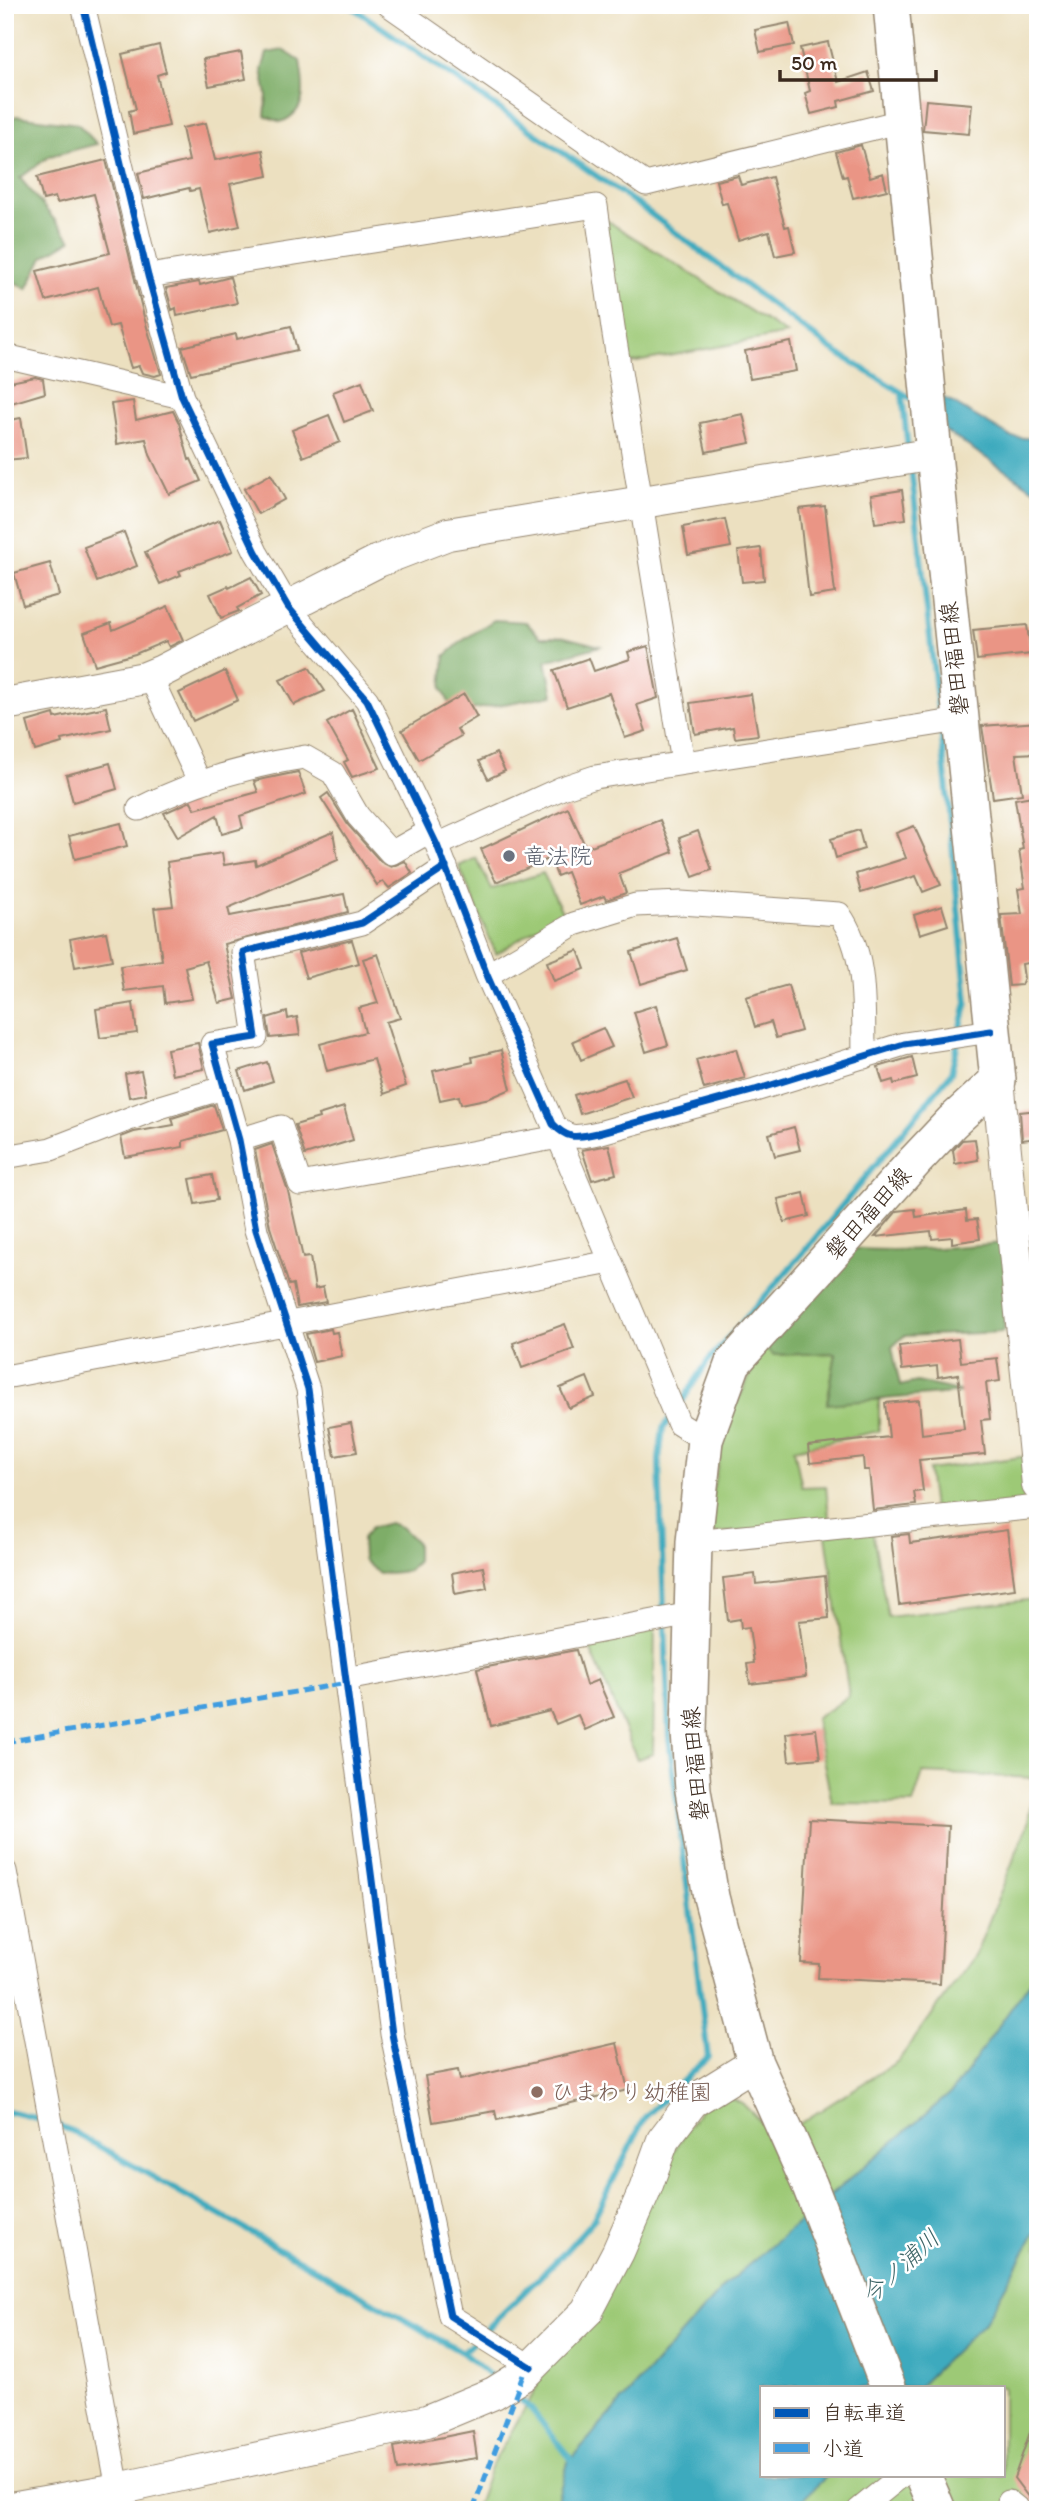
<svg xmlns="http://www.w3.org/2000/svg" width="1043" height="2515" viewBox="0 0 1043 2515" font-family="Itim,'Klee One',sans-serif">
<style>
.green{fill:#9dc976;stroke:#6c7a4a;stroke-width:2;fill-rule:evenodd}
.forest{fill:#7ead67;stroke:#5c6c42;stroke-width:2}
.water{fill:#3eaabe;stroke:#3c6a6e;stroke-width:2}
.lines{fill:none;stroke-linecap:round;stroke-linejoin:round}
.stream{stroke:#3eaabe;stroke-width:6}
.building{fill:#ea9585}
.street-casing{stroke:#94856f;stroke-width:25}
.secondary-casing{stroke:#94856f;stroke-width:34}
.primary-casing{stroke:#94856f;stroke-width:38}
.street{stroke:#fff;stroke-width:23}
.secondary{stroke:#fff;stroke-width:32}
.primary{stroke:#fff;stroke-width:35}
.quiet{stroke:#3f9ce0;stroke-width:5;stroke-dasharray:10 5;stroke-linecap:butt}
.cycleway-casing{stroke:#fff;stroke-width:11}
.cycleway{stroke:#0057b8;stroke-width:7}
.worship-dot{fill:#6b7280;stroke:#fff;stroke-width:2.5}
.education-dot{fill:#8d6e63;stroke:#fff;stroke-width:2.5}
.labels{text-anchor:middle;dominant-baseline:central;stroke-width:5;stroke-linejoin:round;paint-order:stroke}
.street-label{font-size:23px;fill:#3b2a1e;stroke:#fff}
.worship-label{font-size:23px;fill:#5b616d;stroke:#fff;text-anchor:start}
.education-label{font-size:23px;fill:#785e54;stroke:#fff;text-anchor:start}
.water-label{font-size:24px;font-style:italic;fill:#3c6466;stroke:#fff}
</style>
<rect width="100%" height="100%" fill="#fff"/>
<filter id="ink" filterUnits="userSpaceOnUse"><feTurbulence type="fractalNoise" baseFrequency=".0143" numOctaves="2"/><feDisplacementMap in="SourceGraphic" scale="14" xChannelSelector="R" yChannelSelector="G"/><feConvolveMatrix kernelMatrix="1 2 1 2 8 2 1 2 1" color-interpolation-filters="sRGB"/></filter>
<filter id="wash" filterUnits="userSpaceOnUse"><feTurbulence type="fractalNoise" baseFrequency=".00686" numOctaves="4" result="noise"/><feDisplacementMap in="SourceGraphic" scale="28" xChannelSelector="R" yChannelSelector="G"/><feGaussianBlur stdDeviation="1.57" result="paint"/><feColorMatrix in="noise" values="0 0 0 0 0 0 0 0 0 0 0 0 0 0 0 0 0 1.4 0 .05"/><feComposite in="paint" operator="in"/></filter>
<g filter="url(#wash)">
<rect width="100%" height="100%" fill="#ece0c0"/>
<path class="green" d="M598,215l189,119 -167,31z
M476,858l16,31 51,-16 19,39 -66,42 -37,-88z
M764,1346l10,9 62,-2 -9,50 52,-4v32l-85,18 8,38 24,-1 4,42 -117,5 -1,-39 13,-66z
M1035,1455l-1,52 -100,10 -6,-47z
M871,1524l17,93 147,-18 3,6v905h-563l14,-40 47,-81 11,-38 166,-262 29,14 35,35 121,-77 77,-105 53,-133 6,-45 -111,-5 -10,31 -81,-1 -17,-84 34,-23 -23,-161zM761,2387h242v88h-242z
M655,1621l-2,133 -16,5 -53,-125z"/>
<path class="forest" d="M283,50l17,11c4,25 9,50 -19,61l-16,-6 2,-21 -5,-25 5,-17z
M16,116l62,8 19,20 -47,12 -30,22 51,62 -28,17 -16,32 -16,-9 -6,-57v-100z
M494,620l32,2 14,15h25l35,9 -54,15 7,34 -99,18 -12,-25 3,-32 17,-15z
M1005,1243l-1,89 -100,4 -12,11 8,39 17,-4 47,10 -137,12 9,-51 -63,2 -9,-9 85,-98c53,5 103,-1 156,-5z
M389,1523l12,4 16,16v18l-9,10 -29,3 -16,-14 -1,-22 9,-10z"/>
<path class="water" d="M943,397l68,40 27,2v53l-93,-61z
M1038,1970v258l-53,94 -67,65h-157v88h67l-36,35h-238l14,-48 158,-178 227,-193z"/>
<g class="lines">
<path class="stream" d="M349,5l291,201 191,143 86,53
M902,393l6,57
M911,468l28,250
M941,729l26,273 -7,29
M678,1408l30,-47 95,-108 148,-180 7,-31
M664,1613l-5,-153 4,-32 8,-11
M5,2113l7,-1 32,8
M57,2125l15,6 391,222 32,27
M485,2331l77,-76 33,-37 -2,2 52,-103 63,-60 -39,-320 -4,-113
M463,2353l15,-15
M512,2393l19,16 43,54"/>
</g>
<g id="blocks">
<path class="building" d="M789,23l5,22 -34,7 -5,-22z
M828,42l10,40 30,-10 6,19 -36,10 1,6 -28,7 -6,-21 5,-2 -10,-43z
M159,45l7,27 -9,3 12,51 -36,8 -4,-23 7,-2 -14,-55z
M241,52l5,27 -37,7 -6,-27z
M926,100l46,4 -3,30 -46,-4z
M206,123l9,37 48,-10 5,26 -38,8 10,42 -30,7 -11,-44 -9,2 -1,-3 -45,11 -6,-26 51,-12 -7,-33z
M861,145l9,32 13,-4 4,17 -34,8 -6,-22 -4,1 -7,-25z
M106,160l38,157 17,57 -6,2 -13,-3 -3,-7 -8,2 -13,-43 -9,2 -11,-40 -52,14 -9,-30 73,-18 -16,-59 -37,9 -2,-6 -12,3 -6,-23z
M738,176l3,9 31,-8 13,50 4,-1 6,26 -20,4 -6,-25 -31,9 -11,-37 -5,1 -6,-23z
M230,277l7,26 -60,13 -1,-8 -4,2 -6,-22 33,-6 1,3z
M291,326l6,24 -106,24 -9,-27 54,-13 1,5z
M791,342l5,29 -46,8 -5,-28z
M35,377l8,2 2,14 -40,12v-22z
M362,381l11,30 -29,11 -11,-30z
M133,401l3,19 37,-9 6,12 10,37 2,-1 10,22 -32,13 -19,-39 -4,-16 -29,5 -6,-40z
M743,414l7,29 -44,9 -6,-29z
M329,415l11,27 -37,15 -11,-27z
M21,418l6,40 -22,2v-39z
M271,474l14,25 -27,15 -14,-25z
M902,490l4,29 -31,4 -4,-28z
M825,506l10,87 -26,4 -10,-88z
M725,519l6,28 -43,8 -5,-28z
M220,520l13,31 -54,20 2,4 -21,9 -15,-32 32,-16z
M124,532l13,34 -40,16 -13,-35z
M761,548l3,32 -22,2 -4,-31z
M50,563l9,32 -36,10 -9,-32z
M251,577l10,18 -24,13 2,3 -18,7 -11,-24 18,-8 1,2z
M168,606l15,34 -14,7 -3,-6 -31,13 -40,11 -11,-32 27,-10 2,7z
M1027,625l4,29 -54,6 -4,-30z
M648,646l10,52 -21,7 9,26 -21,7 -16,-45 -42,14 -13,-37 35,-12 5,13 36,-12 -2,-7z
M309,667l16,24 -31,14 -14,-25z
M225,671l13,29 -45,21 -14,-28z
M464,694l13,23 -20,12 4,7 -42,24 -17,-30z
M751,694l7,41 -23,3 -2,-11 -38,7 -5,-31z
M106,707l5,22 -50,11 1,3 -27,8 -8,-29 27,-8 1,4z
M352,709l28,59 -28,9 -8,-15 4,-2 -21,-37z
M1038,722v31l-22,1 6,40 -29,4 -11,-72z
M496,753l9,18 -17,8 -9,-18z
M110,763l7,26 -44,13 -7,-27z
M298,772l8,22 -66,22 3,12 -21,6 -5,-19 -39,22 -14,-24 27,-12 4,8 63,-17 -4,-11z
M328,793l20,32 33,37 10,5 14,-6 7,12 -23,15 -6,-7 -6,4 -56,-87z
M1038,795v166l-16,3 2,14 -3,7 -12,1 -8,-71 21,-1 -4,-25 7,-1 -6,-38 4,-1 -8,-50z
M568,808l18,40 74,-28 13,32 -54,21 7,20 -20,7 -2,-4 -24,9 -13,-33 -10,4 -7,-18 -54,24 -15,-33z
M121,823l6,23 -52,13 -6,-23z
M914,826l27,59 -18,7 -7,-16 -55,17 -5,-19 50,-16 -10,-25z
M859,830l5,19 -28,9 -5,-19z
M698,831l14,39 -19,7 -14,-39z
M333,832l5,28 -110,48 2,8 114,-22 4,18 -124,32 12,55 -17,4 -13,-42 -21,6 7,32 -27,4 -2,-17 -39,5 -4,-25 42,-6 -8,-52 19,-2 -6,-44 55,-9 2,12 31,-5 1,5z
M942,906l6,19 -28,9 -6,-19z
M106,932l6,28 -37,7 -5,-28z
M677,938l10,32 -46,14 -10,-32z
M352,940l7,23 -53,15 -8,-25z
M578,950l7,19 -31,12 -7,-19z
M378,954l22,64 -14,4 20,64 -22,8 -10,-35 -47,12 -7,-27 45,-12 -6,-24 19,-5 -15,-44z
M788,985l13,46 -25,7 -5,-16 -16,5 -9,-30z
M133,1003l4,30 -37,5 -4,-29z
M656,1005l12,40 -22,7 -12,-40z
M287,1012l1,7 9,-2 3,18 -30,3 -3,-20z
M603,1028l9,19 -31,13 -8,-19z
M198,1043l6,26 -32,6 -5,-26z
M736,1049l9,29 -41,11 -8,-29z
M501,1050l10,39 -21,9 -29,6 -2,-8 -19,4 -7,-29 40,-9 -1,-5z
M912,1057l5,21 -23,6 -1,-4 -10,3 -5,-16z
M267,1062l6,19 -28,9 -6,-19z
M141,1071l5,23 -17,3 -4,-23z
M625,1079l7,18 -52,17 -6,-19z
M214,1105l8,25 -39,11v6l-58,10 -4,-20 13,-5 40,-7 -2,-7z
M344,1107l9,33 -48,15 -10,-30 24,-7 -1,-3z
M1038,1110v28l-16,2 -2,-28z
M794,1127l6,23 -25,6 -6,-22z
M975,1139l3,21 -23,4 -2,-14 9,-10z
M272,1144l16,47 15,67 7,-1 5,32 8,-2 3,15 -29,5 -4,-23 -4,1 -19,-58 -15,-77z
M609,1145l7,29 -24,6 -10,-30z
M212,1175l5,25 -22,4 -5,-25z
M804,1193l5,23 -25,6 -6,-23z
M915,1209l1,8 50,-7 1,10 10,-1 3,20 -28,4v-6l-20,2 -1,-8 -56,6 22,-26z
M565,1324l9,25 -52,19 -9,-25z
M331,1329l1,4 5,-1 5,24 -28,6 -8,-28z
M958,1339l3,23 36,-4 3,23 -14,2 4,36 -9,1 4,34 -66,6 4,31 -9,1 2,13 -43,5 -4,-40h-5l-1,-13 -53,6 -2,-17 81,-9 -4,-34 34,-3 3,34 42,-5 -6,-55 -20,3 -1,-11 -35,4 -3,-24z
M587,1377l8,20 -26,11 -9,-20z
M351,1423l6,29 -22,4 -6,-29z
M1007,1530l8,59 -116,16 -8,-69 18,-2 1,9z
M483,1567l4,21 -32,6 -3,-21z
M755,1574l1,10 69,-8 4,42 -30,3 7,56 -56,7 -3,-20 7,-1 -5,-36 -8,1 -1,-9 -12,2 -5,-43z
M576,1650l10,35 12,-5 16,37 -29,13 -7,-15 -22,9 -6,-13 -59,15 -14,-57z
M816,1729l4,29 -31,3 -3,-28z
M809,1819l139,7 -8,158 -122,-6 1,-14 -18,-1z
M617,2043l11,47 -131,30 -2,-9 -62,11 -8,-46 33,-6 2,10z
M1035,2418h3v92l-24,-32z
M473,2431l4,27 -79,12 -4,-23z"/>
</g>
</g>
<g filter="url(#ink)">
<use href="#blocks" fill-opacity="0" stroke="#94856f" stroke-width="2"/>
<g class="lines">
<g class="street-casing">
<path id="street" d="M83,5l65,271 34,121 74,155 32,55 79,93 70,145 50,130 66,149c16,17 24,13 45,9l157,-43 149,-46 87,-13
M389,5l257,179 256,-63
M148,276l448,-70 17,122 70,435
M5,356l177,41
M150,676l50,107
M139,809c53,-27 107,-43 166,-52l28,16 25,43 33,37 39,-22
M437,845l125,-57 33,-11 365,-57
M446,867l-84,56 -119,29 13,85 -44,7 27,96 17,90 52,159 84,645 58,282 81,51
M487,975l87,-51 62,-19 45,-2 158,11c29,40 24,96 25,143
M553,1124l126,300 26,16
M239,1140l42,-13 19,57 259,-47
M5,1157l46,-8 109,-42 63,-19
M5,1377l606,-115
M694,1542l344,-35
M346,1679l345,-65
M5,1871l113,618
M1009,2502l10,8
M859,2510l43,-35"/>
</g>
<g class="secondary-casing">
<path id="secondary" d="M5,704l140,-26 17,-7 216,-110 70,-27 486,-80
M998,1080l40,405
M5,2509l113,-20 309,-68 67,-28 29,-18 64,-64 31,-59 27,-62 18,-50 29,-38 63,-39"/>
</g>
<g class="primary-casing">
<path id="primary" d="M888,2387l-78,-201 -55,-123 -44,-166 -18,-107 -4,-58 5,-190 11,-102 28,-77 183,-203 36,-38 46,-42 -64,-626 -43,-449
M923,2475l15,35"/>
</g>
<use href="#street" class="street"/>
<use href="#secondary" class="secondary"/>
<use href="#primary" class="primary"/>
<path class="quiet" d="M5,1742l342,-59
M473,2510l50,-135"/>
<g class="cycleway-casing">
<path id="cycleway" d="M83,5l65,271 34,121 74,155 32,55 79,93 70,145 50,130 66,149c16,17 24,13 45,9l157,-43 149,-46 87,-13
M446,867l-84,56 -119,29 13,85 -44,7 27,96 17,90 52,159 84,645 58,282 81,51"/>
</g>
<use href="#cycleway" class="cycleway"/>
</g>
</g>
<circle class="worship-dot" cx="509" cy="856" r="7"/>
<circle class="education-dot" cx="537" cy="2092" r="7"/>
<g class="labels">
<g class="street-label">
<text transform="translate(954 659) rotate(-96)">磐田福田線</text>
<text transform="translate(868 1213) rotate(-48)">磐田福田線</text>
<text transform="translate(695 1764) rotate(-95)">磐田福田線</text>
</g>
<g class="worship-label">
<text x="523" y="856">竜法院</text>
</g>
<g class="education-label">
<text x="551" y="2092">ひまわり幼稚園</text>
</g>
<g class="water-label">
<text transform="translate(900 2266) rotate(-42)">今ノ浦川</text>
</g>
</g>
<rect width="1043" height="2515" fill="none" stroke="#fff" stroke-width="28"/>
<rect x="760" y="2386" width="245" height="91" fill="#ffffff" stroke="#b1aaa5" stroke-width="2"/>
<rect x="774" y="2408" width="35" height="10" fill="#0057b8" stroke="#b1aaa5" stroke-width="2"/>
<text x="822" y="2420" font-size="21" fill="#3b2a1e">自転車道</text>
<rect x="774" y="2443" width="35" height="10" fill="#3f9ce0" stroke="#b1aaa5" stroke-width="2"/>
<text x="822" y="2456" font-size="21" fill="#3b2a1e">小道</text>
<path d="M780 70v10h156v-10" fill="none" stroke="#3b2a1e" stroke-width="3.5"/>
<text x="791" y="70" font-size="21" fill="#3b2a1e" stroke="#ffffff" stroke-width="5" paint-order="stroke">50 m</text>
</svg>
